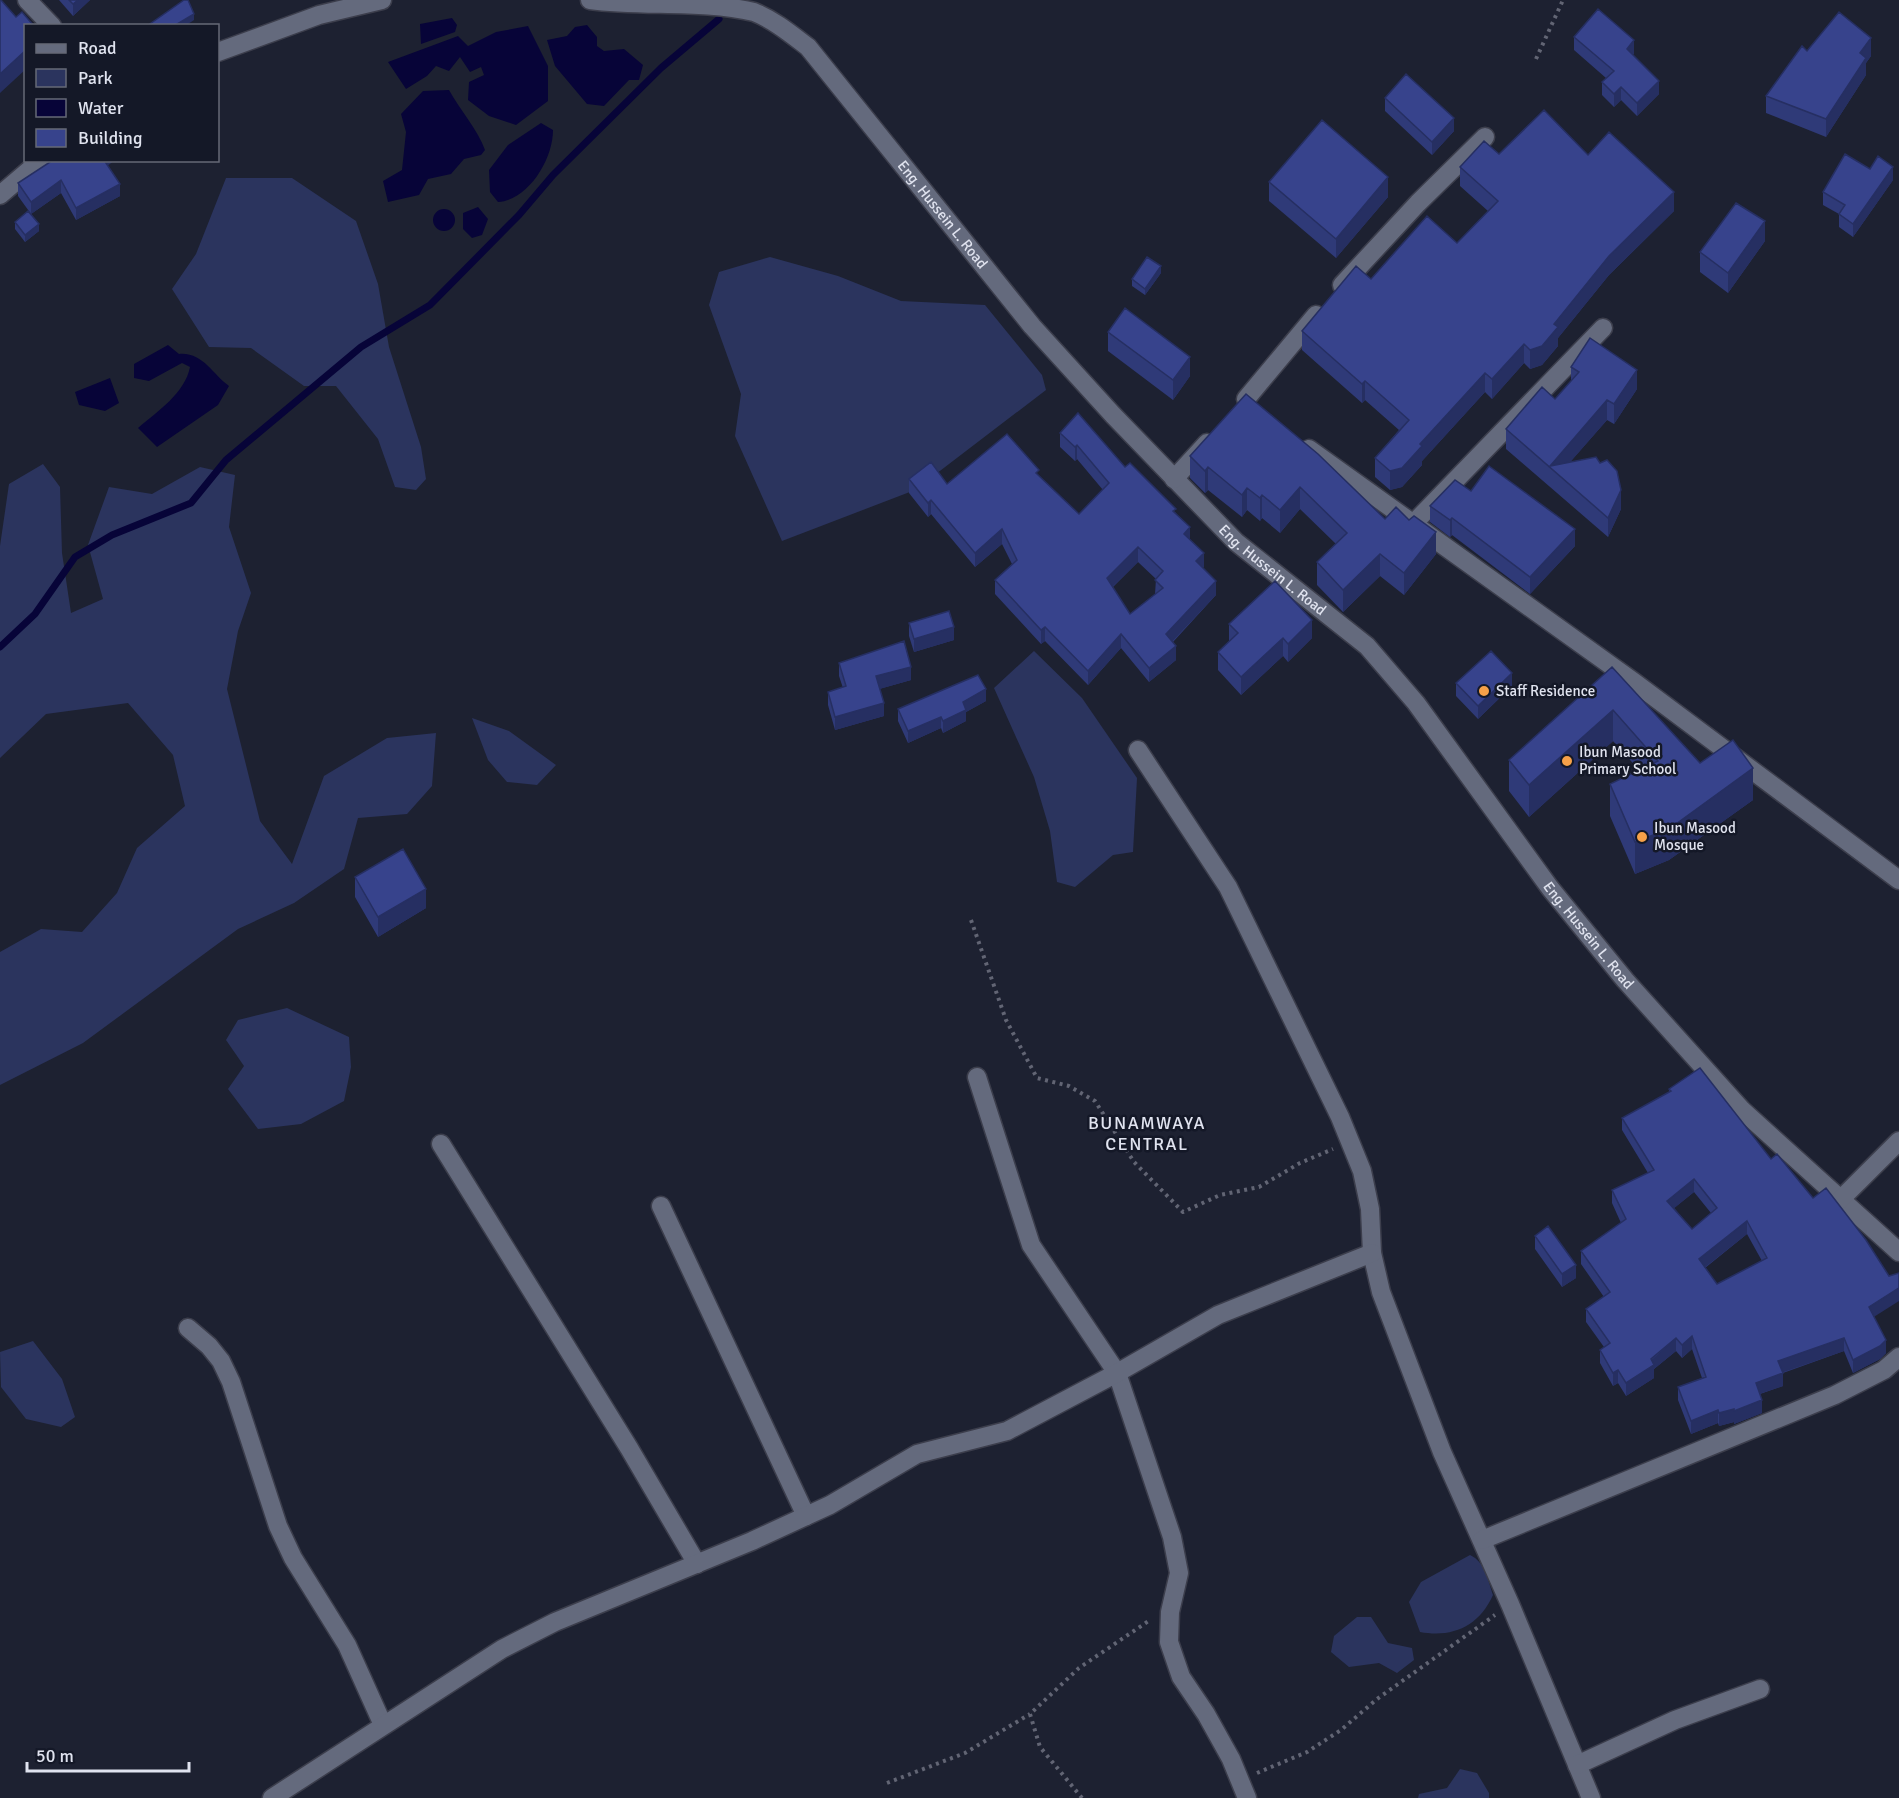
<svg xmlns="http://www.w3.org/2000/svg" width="1899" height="1798" viewBox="0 0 1899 1798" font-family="Signika,sans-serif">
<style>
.green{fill:#2b345e}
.water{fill:#070438}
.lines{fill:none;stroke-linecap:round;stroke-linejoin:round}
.stream{stroke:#070438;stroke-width:7}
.street-casing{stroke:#3c3e4c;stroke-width:21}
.path{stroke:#626574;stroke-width:4;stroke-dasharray:3 4.5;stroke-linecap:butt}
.street{stroke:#646a7d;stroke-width:18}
.wall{fill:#2f3a78;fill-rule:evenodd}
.shaded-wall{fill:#262f62}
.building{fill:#37438c;stroke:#262f62;stroke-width:1.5;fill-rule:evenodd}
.poi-dot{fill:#f7a149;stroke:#141827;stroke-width:2}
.labels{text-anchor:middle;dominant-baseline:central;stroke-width:5;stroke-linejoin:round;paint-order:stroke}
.street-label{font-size:15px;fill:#e0e3ef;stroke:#141827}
.poi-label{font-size:15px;fill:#e0e3ef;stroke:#141827;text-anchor:start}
.quarter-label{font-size:18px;letter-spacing:1.5px;fill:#e0e3ef;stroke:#141827}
</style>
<rect width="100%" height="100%" fill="#1d2131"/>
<path class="green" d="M226,178h66l64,43 22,63 11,63 32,100 5,32 -10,11 -21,-3 -17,-48 -42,-53h-32l-53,-38 -42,-1 -37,-58 24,-35z
M770,257l68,19 63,25 84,4 57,70 4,15 -131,100 -133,51 -47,-105 6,-42 -32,-89 10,-33z
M43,464l17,23 2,66 9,60 32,-14 -15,-54 21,-58 43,7 48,-27 35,8 -6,52 22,66 -13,38 -11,58 33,132 32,43 32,-88 63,-38 49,-5 -4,53 -25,28 -49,4 -14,51 -50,34 -56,26 -155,114 -83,42v-133l41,-23 41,3 35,-39 20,-45 48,-42 -12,-51 -45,-52 -82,11 -46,44v-212l9,-62z
M1034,651l48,47 55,80 -4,74 -20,3 -38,32 -18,-5 -7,-51 -16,-54 -40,-89z
M472,718l37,13 47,34 -19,20 -30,-3 -19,-22z
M287,1008l62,29 2,30 -7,34 -43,23 -43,5 -30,-40 16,-23 -18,-26 12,-20z
M33,1341l29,38 13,38 -14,10 -35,-8 -25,-32 -1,-35z
M1470,1555c15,7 18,25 23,40 -14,31 -40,43 -73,37l-11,-30 12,-20z
M1357,1617h14l17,26 24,5 2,12 -17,13 -18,-10 -30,4 -18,-15 3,-16z
M1460,1769l17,4 12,20v5h-71l1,-4 28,-6z"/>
<path class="water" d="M452,18l5,7 -2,7 -34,12 -1,-20z
M587,25l10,12v9l7,5 20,-2 19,16 -4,15h-10l-25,26 -17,-2 -32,-38 -8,-26 20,-4 8,-9z
M528,26l20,40v35l-32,24 -27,-9 -21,-16 1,-18 15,-7 -3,-8 -11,5 -10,-15 -11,14 -13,-5 -9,10 -21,13 -18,-27 70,-26 10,10 28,-14z
M449,90c11,20 29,40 36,60l-4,5 -17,4 -13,15 -23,5 -9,16 -31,7 -5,-21 19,-11 4,-38 -5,-18 22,-23z
M541,123l12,7c0,30 -25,70 -55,72l-8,-10 -1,-22 19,-25z
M478,207l10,12 -6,16 -10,3 -9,-9v-16z
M433 220a11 11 0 1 1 22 0a11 11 0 1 1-22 0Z
M168,345l11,9c24,-2 33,20 50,32l-11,19 -61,42 -19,-19c20,-17 47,-35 52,-61l-8,-4 -33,18 -15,-3v-14z
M110,378l9,25 -14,8 -26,-6 -4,-13z"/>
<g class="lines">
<path class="stream" d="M0,647l35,-33 40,-57 37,-22 79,-32 35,-43 135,-113 69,-42 89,-90 34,-40 108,-107 58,-49"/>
<g class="street-casing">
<g id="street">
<path d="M27,0l25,26"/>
<path id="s1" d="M590,0c53,7 113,0 164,12 20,8 37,22 54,35l224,279 81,89 123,127 131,104 49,57 134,185 75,92 117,130 157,142"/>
<path d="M218,52l101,-37 63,-15"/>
<path d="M0,195l41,-35"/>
<path d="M1342,285l76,-82 67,-66"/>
<path d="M1246,399l70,-84"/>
<path d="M1309,449l325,233 265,198"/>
<path d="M1174,479l33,-36"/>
<path d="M1413,524l190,-196"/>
<path d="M1138,750l90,137 112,230 22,54 8,38 2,44 9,39 61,160 68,152 81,194"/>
<path d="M977,1077l54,168 86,128 55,164 7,36 -9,39 -1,30 12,35 25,37 25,45 16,39"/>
<path d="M441,1144l188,304 68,116"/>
<path d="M1840,1200l59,-59"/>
<path d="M661,1206l145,310"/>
<path d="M188,1328l21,18 12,15 10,21 47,144 15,32 54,87 36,80"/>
<path d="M1482,1540l353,-145 49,-25 15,-13"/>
<path d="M1577,1765l98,-45 85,-31"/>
<path d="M272,1798l230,-149 53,-27 197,-81 78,-36 87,-51 90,-23 110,-58 101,-58 154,-62"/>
</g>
</g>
<path class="path" d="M1536,59l27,-59
M971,920l35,100 31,58 32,8 26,15 39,61 49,50 37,-17 39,-8 41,-24 33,-14
M1257,1773l50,-21 34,-22 36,-31 118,-84
M887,1783l78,-30 65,-39
M1082,1798l-42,-51 -10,-33 49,-46 71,-48"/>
<use href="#street" class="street"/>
</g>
<path class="wall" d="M59,0h31l-17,16z
M1574,37l60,16 -1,2 26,39 -22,22 -16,-16 -7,7 -12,-12v-13l4,-4 -32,-28z
M1807,51l64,5 -5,7v12l-40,62 -60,-24v-17z
M1385,98l69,33 -22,24 -47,-44z
M1499,154l89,1 86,56 -65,64 -51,63v8l-16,19 -12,4 -6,-6 -32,36 -7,-7 -63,69v4l-20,22 -12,3 -15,-13v-19l24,-28 -34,-30 -3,3 -60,-53v-19l69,-52 86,-36 31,-32 -28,-25v-19z
M108,166l12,30 -44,24 -15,-27 -30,21 -13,-18v-13z
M1893,180l-40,57 -14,-10v-13l-16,-9v-13z
M1269,182l119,15 -52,61 -67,-57z
M15,222l24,9 -14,11 -10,-13z
M1765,241l-37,52 -28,-21v-20z
M1161,273l-16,22 -13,-9v-7z
M1108,332l82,44 -17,24 -65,-49z
M1571,367l66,22 -23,35 -7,-4 -37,42 51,47 -13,28 -102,-88v-20l49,-30 16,-18z
M1246,394l139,125 51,35 -32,41 -24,-19 -37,36 -26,-27v-23l19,-18 -36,-35 -20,24 -18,-15 -2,3 -13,-11 -5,7 -34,-27 -3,3 -15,-15v-22z
M1060,433l65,34 51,46 14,27 26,55 -43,47 3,18 -27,22 -28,-34 -33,37 -43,-44 -4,3 -46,-50v-14l17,-16 -10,-20 -27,23 -44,-53 -3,3 -19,-24v-14l38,5 92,-8 40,38 24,-24 -26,-31 -2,2 -15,-14zM1138,562l18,17 -1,15 -25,20 -17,-27z
M1430,506l145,40 -45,48 -78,-59 -2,2 -20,-15z
M909,623l45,17 -40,12 -5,-16z
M1229,624l83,14 -24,24 -5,-6 -42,39 -23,-25v-18l11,-11z
M839,663l72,17 -32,9 5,27 -49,14 -7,-25v-13l15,-4 -4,-12z
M1612,667l88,96 53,37 -84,60 -34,14 -25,-58v-32l29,-14 -26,-29 -84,76 -20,-26v-31z
M1456,683l56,3 -34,33 -22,-23z
M986,701l-20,11v9l-23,12 -2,-5 -33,15 -10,-22v-12z
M355,877l71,31 -48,29 -23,-40z
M1669,1089l205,228 12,36 -6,6 -27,14 -9,-22 -61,22v13l-23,8 2,19 -28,11v-2l-15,4 -1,-3 -27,11 -13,-34v-13l24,-9 -10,-29 -10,9 -6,-7 -22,18v9l-28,18 -8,-13 -5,3 -13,-23v-13l4,-3 -18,-25v-13l18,-12 -23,-33v-13l40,-28 -9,-20v-13l36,-17 -26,-43v-12l47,-26zM1694,1192l17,21 -19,16 -18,-21zM1747,1234l15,27 -45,23 -12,-16z
M1535,1236l41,42 -14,9 -27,-38z"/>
<path class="shaded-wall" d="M78,0h12l-17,16v-12z
M194,14v6l-9,6h-11z
M1871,38v18l-5,7v12l-40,62v-18l34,-66z
M1634,40v13l-7,9v-13z
M26,50v19l-26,24v-19z
M1659,81v13l-22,22v-13z
M1621,87v13l-7,7v-13z
M1454,118v13l-22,24v-13z
M102,160h13l-13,10z
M1893,167v13l-40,57v-13z
M1388,177v20l-52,61v-19z
M61,180v13l-30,21v-12z
M120,184v12l-44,24v-12z
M1674,192v19l-65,64 -51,63v8l-16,19 -12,4v-19l24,-26 55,-68z
M1765,221v20l-37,52v-20z
M39,224v7l-14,11v-7z
M1161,266v7l-16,22v-6z
M1524,344v19l-32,36v-20z
M1190,357v19l-17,24v-20z
M1637,370v19l-23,35v-20z
M1485,373v19l-63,69v4l-20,22 -12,3v-19l30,-27z
M1365,381v19l-3,3v-19z
M1607,400v20l-48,55 -9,-9z
M1077,445v14l-2,2v-14z
M1208,467v23l-3,3v-22z
M1300,487v22l-20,24v-23z
M1247,488v22l-5,7v-22z
M1621,490v19l-13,28v-19z
M1262,495v23l-2,3v-23z
M931,500v14l-3,3v-14z
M1452,518v17l-2,2v-17z
M1190,527v15l-6,-8z
M1002,529v15l-27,23v-14z
M1575,529v17l-45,48v-17z
M1436,532v22l-32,41v-22z
M1138,547v15l-31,30v-14z
M1204,553v14l-8,8v-14z
M1380,554v22l-37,36v-22z
M1216,581v14l-50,53v-14z
M1312,620v18l-24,24v-18z
M954,627v13l-40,12v-13z
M1045,627v14l-4,3v-14z
M1121,634v14l-33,37v-14z
M1283,638v18l-42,39v-18z
M1176,646v14l-27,22v-14z
M911,667v13l-35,10v-14z
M1512,673v13l-34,33v-13z
M986,689v12l-20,11v9l-23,12v-12l20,-19z
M884,703v13l-49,14v-13z
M1613,710v31l-84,76v-32z
M941,717v11l-33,15v-12z
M1753,768v32l-84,60 -34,14v-32z
M426,889v19l-48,29v-20z
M1694,1179v13l-27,22v-13z
M1747,1221v13l-48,38v-13z
M1576,1265v13l-14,9v-13z
M1899,1288v13l-30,19v-13z
M1692,1336v13l-10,9v-13z
M1676,1338v13l-22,18v9l-28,18v-13z
M1844,1338v13l-66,23v-13z
M1886,1340v13l-6,6 -27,14v-13z
M1618,1370v13l-5,3v-13z
M1783,1373v13l-27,9v-12z
M1762,1400v13l-28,11v-13z
M1734,1409v13l-15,4v-13z
M1718,1410v13l-27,11v-13z"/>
<path class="building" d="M0,0h1l15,17 6,-5 12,14h-8v24l-26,24z
M69,0h9l-5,4z
M184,0h4l6,14 -20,12h-27z
M1598,9l36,31 -7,9 32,32 -22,22 -16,-16 -7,7 -12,-12 12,-11 -40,-34z
M1839,12l32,26 -11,15 6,5 -40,61 -60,-23 36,-50 5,5z
M1406,74l48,44 -22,24 -47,-44z
M1544,110l44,45 21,-23 65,60 -65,64 -55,68 4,3 -16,19 -12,4 -6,-6 -32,35 -7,-6 -65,71 2,2 -20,22 -12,3 -15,-13 34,-38 -44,-39 -3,3 -60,-53 54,-65 15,13 56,-63 30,27 41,-42 -38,-34 24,-26 15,13z
M1322,120l66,57 -52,62 -67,-57z
M1845,154l25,15 8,-13 15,11 -40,57 -14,-10 6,-9 -22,-13z
M53,160h51l16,24 -44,24 -15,-28 -30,22 -13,-19z
M1736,203l29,18 -37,52 -28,-21z
M28,211l11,13 -14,11 -10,-13z
M1147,257l14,9 -16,23 -13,-10z
M1125,308l65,49 -17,23 -65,-48z
M1590,338l47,32 -23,34 -7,-4 -57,66 46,-9 4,6 7,-3 10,11 4,19 -13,28 -102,-89 36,-42 13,12 24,-27 -8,-5z
M1246,394l72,60 67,65 11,-12 13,13 5,-4 22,16 -32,41 -24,-19 -37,36 -26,-28 30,-29 -47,-46 -20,23 -18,-15 -2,3 -13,-10 -5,7 -34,-28 -3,4 -15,-15z
M1078,413l47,54 5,-4 46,46 -3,2 17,16 -6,7 20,19 -8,8 20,20 -50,53 10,12 -27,22 -28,-34 -33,37 -43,-44 -4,3 -46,-50 22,-20 -15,-31 -27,24 -44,-53 -3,3 -19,-24 22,-17 16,22 60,-50 32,36 -3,3 43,41 30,-31 -32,-38 -2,2 -15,-14zM1138,547l25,24 -8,9 8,8 -33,26 -23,-36z
M1489,466l86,63 -45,48 -78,-59 -2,2 -20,-14 25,-26 16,11z
M1275,581l37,39 -24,24 -5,-6 -42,39 -23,-25 20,-19 -9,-9z
M949,611l5,16 -40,12 -5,-16z
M904,641l7,26 -35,9 8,27 -49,14 -7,-25 18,-6 -7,-23z
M1491,651l21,22 -34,33 -22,-23z
M1612,667l88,96 33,-23 20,28 -84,61 -34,13 -25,-58 48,-23 -45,-51 -84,75 -20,-25z
M978,675l8,14 -23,13 3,8 -23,11 -2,-4 -33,14 -10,-22z
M403,849l23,40 -48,28 -23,-40z
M1700,1068l71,91 6,-5 36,44 13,-10 40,52 23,36 10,-3v15l-30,19 17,33 -6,6 -27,14 -9,-22 -66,23 5,12 -27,10 6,17 -28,11v-2l-15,4 -1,-3 -27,11 -13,-34 28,-10 -14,-41 -10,9 -6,-7 -25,21 3,6 -28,18 -8,-13 -5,3 -13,-23 10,-7 -24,-34 24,-17 -29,-41 45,-32 -14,-29 42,-20 -32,-52 49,-27 -2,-2zM1694,1179l23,29 -25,21 -25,-28zM1747,1221l20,37 -50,26 -18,-25z
M1548,1226l28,39 -14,9 -27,-38z"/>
<g class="poi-dot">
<circle cx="1484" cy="691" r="6"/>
<circle cx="1567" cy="761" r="6"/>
<circle cx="1642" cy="837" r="6"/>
</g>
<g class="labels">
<g class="street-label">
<text stroke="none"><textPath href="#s1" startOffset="444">Eng. Hussein L. Road</textPath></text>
<text stroke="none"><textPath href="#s1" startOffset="930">Eng. Hussein L. Road</textPath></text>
<text stroke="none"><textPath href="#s1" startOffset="1416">Eng. Hussein L. Road</textPath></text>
</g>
<g class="poi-label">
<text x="1496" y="691">Staff Residence</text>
<text x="1579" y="752">Ibun Masood<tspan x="1579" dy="17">Primary School</tspan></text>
<text x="1654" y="828">Ibun Masood<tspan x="1654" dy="17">Mosque</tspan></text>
</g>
<g class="quarter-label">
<text x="1147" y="1123">BUNAMWAYA<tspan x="1147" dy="21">CENTRAL</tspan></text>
</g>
</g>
<rect x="24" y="24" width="195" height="138" fill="#141827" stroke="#666977" stroke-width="1.5"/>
<rect x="36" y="44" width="30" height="9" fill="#646a7d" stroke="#666977" stroke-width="1.5"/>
<text x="78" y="54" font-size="18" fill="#e0e3ef">Road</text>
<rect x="36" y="69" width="30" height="18" fill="#2b345e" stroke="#666977" stroke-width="1.5"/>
<text x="78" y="84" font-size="18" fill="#e0e3ef">Park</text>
<rect x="36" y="99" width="30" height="18" fill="#070438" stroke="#666977" stroke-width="1.5"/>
<text x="78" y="114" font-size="18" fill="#e0e3ef">Water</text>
<rect x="36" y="129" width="30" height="18" fill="#37438c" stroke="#666977" stroke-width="1.5"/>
<text x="78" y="144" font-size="18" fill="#e0e3ef">Building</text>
<path d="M27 1762v9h162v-9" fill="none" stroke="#e0e3ef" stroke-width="3"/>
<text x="36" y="1762" font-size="18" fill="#e0e3ef" stroke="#141827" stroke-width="4.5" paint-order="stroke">50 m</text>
</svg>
